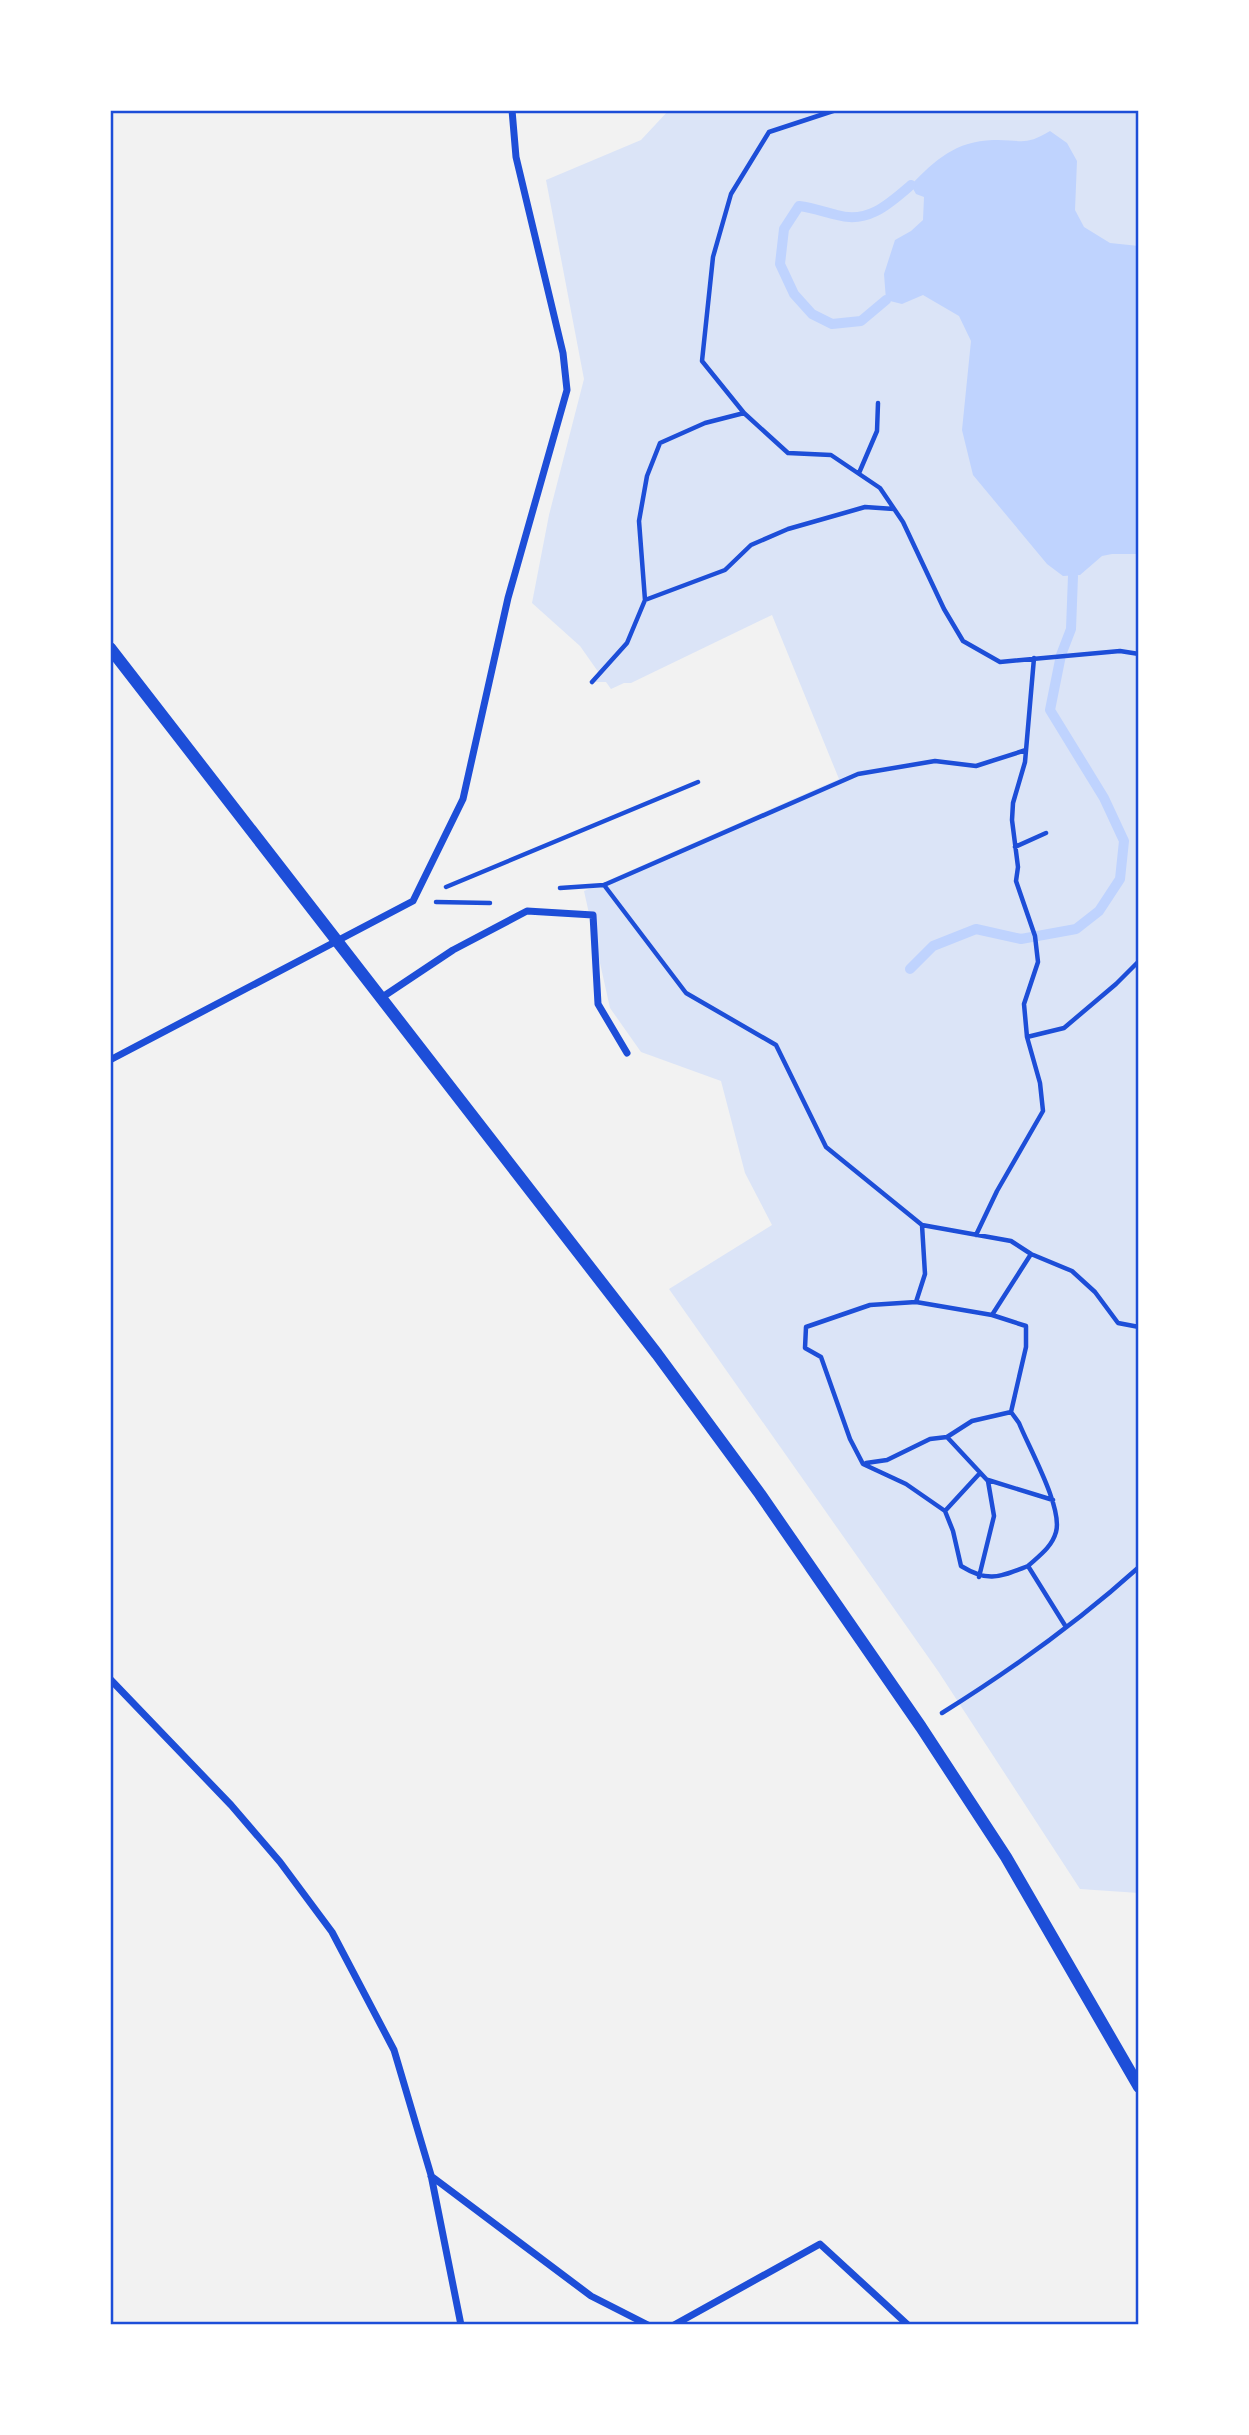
<svg xmlns="http://www.w3.org/2000/svg" width="1249" height="2435" viewBox="0 0 1249 2435" font-family="'Source Serif 4',serif">
<style>
.green{fill:#dbe4f7}
.water{fill:#bfd3fe}
.lines{fill:none;stroke-linecap:round;stroke-linejoin:round}
.stream{stroke:#bfd3fe;stroke-width:10}
.path{stroke:#1d4ed8;stroke-width:4.5}
.minor{stroke:#1d4ed8;stroke-width:7}
.tertiary{stroke:#1d4ed8;stroke-width:12}
.neatline{fill:none;stroke:#1d4ed8;stroke-width:2.5}
</style>
<rect width="100%" height="100%" fill="#f2f2f2"/>
<path class="green" d="M669,110h470v1783l-59,-4 -142,-218 -269,-382 103,-64 -27,-52 -24,-92 -80,-29 -31,-44 -26,-117 255,-112 -67,-164 -141,68h-7l-13,6 -5,-7h-14l7,-9 -19,-27 -48,-43 17,-88 35,-136 -38,-199 95,-40z"/>
<path class="water" d="M1050,131l17,12 10,18 -2,49 9,17 26,16 29,3v308h-27l-10,2 -22,19 -17,1 -16,-12 -74,-89 -11,-45 9,-89 -12,-25 -36,-21 -21,9 -16,-4 -2,-26 11,-34 16,-9 12,-11 1,-23 -8,-3 -5,-9c24,-25 45,-44 82,-45 28,-1 31,7 57,-9z"/>
<g class="lines">
<path class="stream" d="M886,300l-25,21 -29,3 -20,-10 -18,-20 -14,-30 4,-35 15,-23c15,2 25,6 38,9 31,9 52,-11 74,-30
M910,969l23,-23 43,-17 45,10 55,-10 23,-18 21,-32 4,-38 -20,-43 -54,-88 11,-55 10,-26 2,-53"/>
<path class="path" d="M836,110l-67,22 -38,62 -18,63 -11,104 42,52 44,40 43,2 49,33 23,34 41,87 19,32 37,21 120,-11 19,3
M859,473l18,-42 1,-28
M645,600l80,-30 26,-25 37,-16 77,-22 29,2
M592,682l35,-39 18,-43 -6,-79 8,-45 13,-33 45,-20 39,-10
M1015,847l31,-14
M604,885l82,108 90,52 50,102 96,78 89,16 20,13
M446,887l252,-105
M560,888l44,-3 254,-111 77,-13 41,5 50,-16
M436,902l54,1
M1027,1037l37,-9 52,-44 23,-23
M922,1225l3,49 -9,28 76,13
M976,1235l21,-44 46,-80 -3,-28 -13,-46 -3,-33 14,-42 -3,-26 -19,-55 2,-14 -6,-47 1,-17 12,-41 9,-104
M916,1302l-46,3 -64,22 -1,21 16,9 29,82 13,25 43,20 39,27 8,20 8,35c28,17 38,11 67,0
M1139,1366v13
M866,1463l21,-3 43,-21 17,-2
M988,1480l65,20
M945,1511l35,-38 1,1
M979,1577l15,-61 -6,-35 -41,-44 25,-16 39,-9
M1066,1627l-38,-61c11,-10 24,-19 28,-34 7,-24 -27,-84 -37,-109l-8,-11 15,-65v-21l-34,-11 39,-61 41,17 23,21 23,31 21,4
M942,1713c69,-43 136,-91 197,-146"/>
<path class="minor" d="M381,998l72,-48 74,-39 66,4 5,89 29,49
M110,1060l303,-159 50,-102 45,-201 59,-208 -4,-37 -47,-196 -4,-47
M110,1679l121,126 49,57 52,70 62,118 37,125 30,150
M431,2176l160,120 57,29
M674,2325l146,-81 88,81"/>
<path class="tertiary" d="M110,648l547,706 103,140 161,233 85,130 133,230"/>
</g>
<rect width="1249" height="2435" fill="none" stroke="#ffffff" stroke-width="224"/>
<rect x="112" y="112" width="1025" height="2211" class="neatline"/>
</svg>
